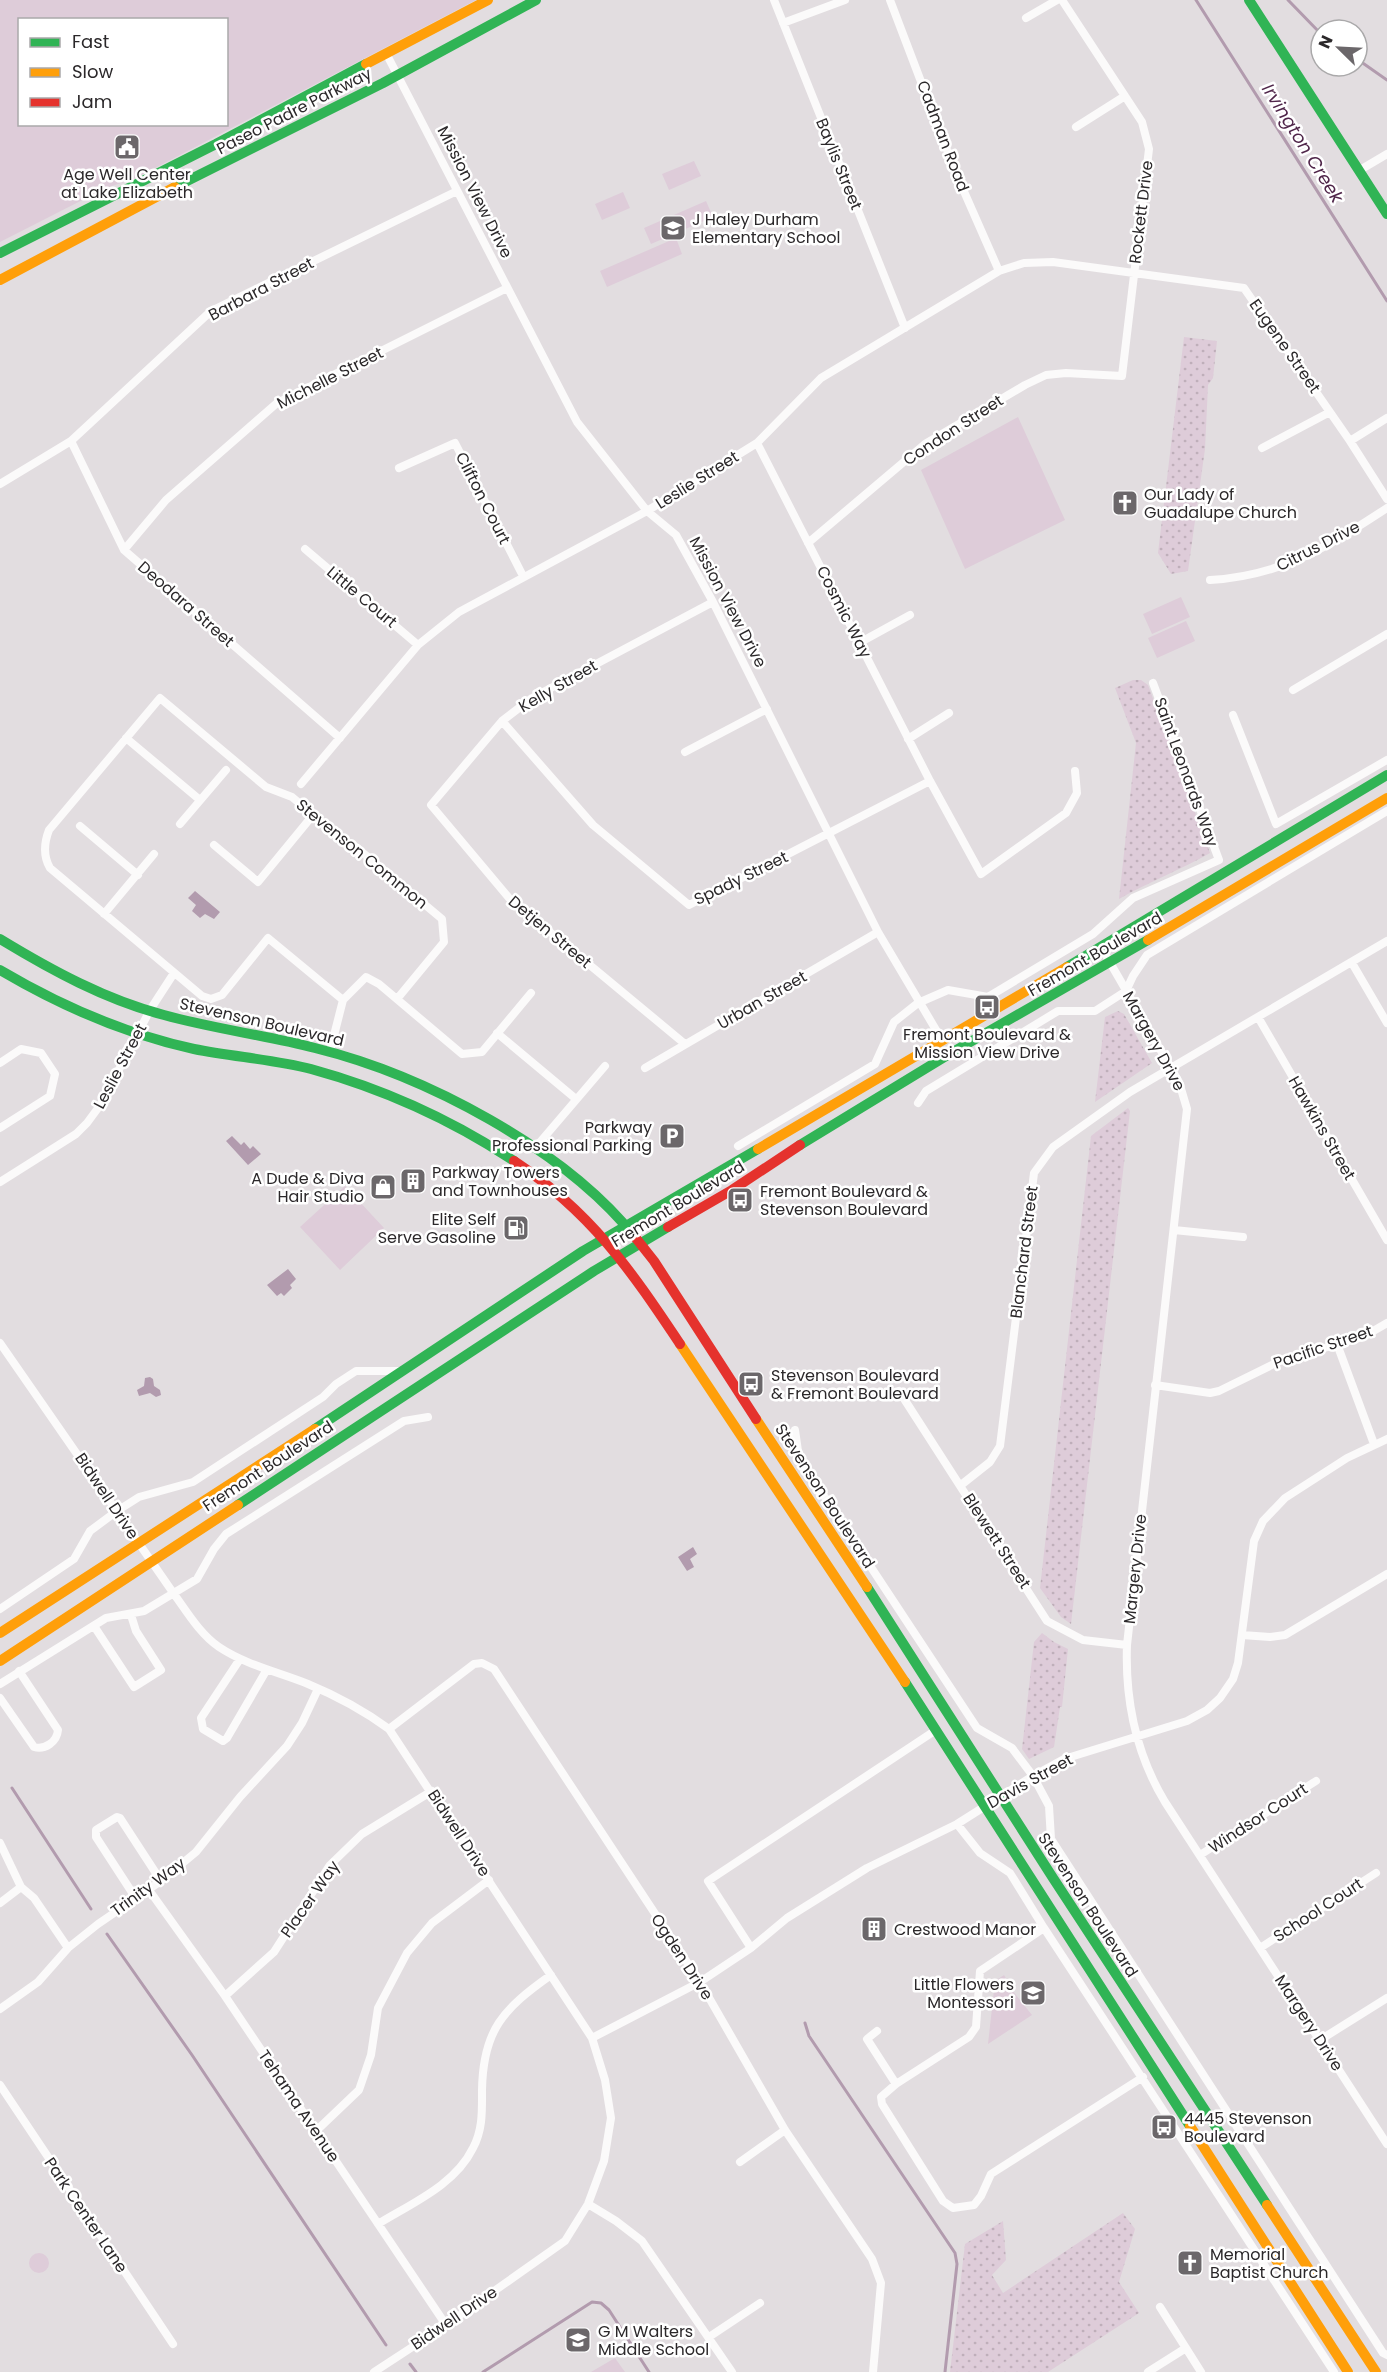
<svg xmlns="http://www.w3.org/2000/svg" width="1387" height="2372" viewBox="0 0 1387 2372" font-family="Poppins,sans-serif">
<style>
.grass{fill:url(#grass-dots)}
.park{fill:#deccd9;fill-rule:evenodd}
.water{fill:#b29bae}
.lines{fill:none;stroke-linecap:round;stroke-linejoin:round}
.stream{stroke:#b29bae;stroke-width:3}
.street{stroke:#fbfafa;stroke-width:8}
.fast{stroke:#30b455;stroke-width:10}
.slow{stroke:#ff9f0a;stroke-width:10}
.jam{stroke:#e5322d;stroke-width:10}
.labels{text-anchor:middle;dominant-baseline:central;stroke-width:5;stroke-linejoin:round;paint-order:stroke}
.street-label{font-size:16px;fill:#2b282a;stroke:#fff}
.poi-label{font-size:16px;fill:#2b282a;stroke:#fff;text-anchor:start}
.water-label{font-size:18px;font-style:italic;fill:#50264a;stroke:#fff}
</style>
<defs>
<pattern id="grass-dots" width="8" height="8" patternUnits="userSpaceOnUse" patternTransform="scale(1.5)"><rect width="8" height="8" fill="#deccd9"/><path d="M2 2h.1M6 6h.1" fill="none" stroke="#bfafba" stroke-width="1.8" stroke-linecap="round"/></pattern>
</defs>
<rect width="100%" height="100%" fill="#e2dde0"/>
<path class="grass" d="M1184,337l33,4 -4,37 -5,7 -3,64 -17,122 -17,3 -13,-21z
M1133,680h8l7,5 62,168c-30,17 -61,29 -91,46l17,-156 -21,-55z
M1118,1011l6,3 28,49 -57,39 10,-85z
M1128,1108l2,3 -59,513 -10,-7 -21,-29 51,-452z
M1042,1633l12,9 14,7 -6,58h-2l-6,40 -25,12 -7,-10 12,-107z
M1123,2213l12,16 -16,53 20,31 -91,59h-98l15,-128 38,-23 3,39 -14,15 11,18z"/>
<path class="park" d="M0,0h476l-340,178 -30,10 -106,54zM20,20h206v104h-206z
M694,161l7,15 -32,14 -7,-16z
M623,192l7,16 -28,12 -7,-16z
M706,201l7,16 -62,27 -7,-16z
M676,238l6,16 -75,33 -7,-16z
M1018,417l47,103 -100,49 -44,-99z
M1181,597l9,20 -38,17 -9,-20z
M1186,621l9,20 -38,17 -9,-20z
M345,1186l39,42 -44,42 -40,-43z
M1004,1975l6,10 -4,3 2,4 4,-2 20,25 -44,29 7,-63z
M29 2263a10 10 0 1 1 20 0a10 10 0 1 1-20 0Z
M615,2358l10,14h-34z"/>
<path class="water" d="M195,891l25,21 -6,7 -9,-5 -5,4 -8,-7 4,-6 -8,-7z
M232,1136l9,9 3,-3 6,7 3,-3 8,8 -13,11 -22,-24z
M288,1269l8,10 -6,6 2,3 -8,8 -3,-3 -4,3 -10,-11z
M150,1377l3,2 1,7 6,4 1,5 -5,2 -6,-4 -11,3 -2,-6 7,-4 1,-8z
M693,1547l4,7 -7,5 4,8 -7,4 -9,-14z"/>
<g class="lines">
<path class="stream" d="M1196,0l191,301
M1288,0l33,34
M1357,59l30,21
M12,1788l79,121
M107,1934l85,121 194,290
M805,2023l4,13 146,217 2,11 -12,108
M410,2364l6,8
M483,2372l109,-70 9,1 8,7 40,62"/>
<path class="street" d="M774,0l131,328
M890,0l65,171 44,100
M1026,18l31,-18
M783,23l62,-23
M387,55l190,367 70,89 29,24 37,67 165,330 64,108
M1076,127l49,-31
M1360,170l27,-16
M71,441l53,109 216,188
M1350,441l37,-23
M757,443l173,338 51,93 85,-61 11,-20 -2,-22
M1262,448l68,-36
M399,468l56,-25 68,133
M0,484l71,-43 140,-130 246,-120
M808,543l117,-99 100,-59 21,-10 20,-2 56,3 27,-227 -7,-27 -80,-122
M305,549l113,96
M124,550l42,-50 111,-97 230,-115
M1210,580c72,-4 119,-34 177,-72
M859,643l51,-28
M1293,690l94,-56
M1233,715l43,109 111,-64
M502,721l91,104 96,80 241,-124
M126,738l74,62
M908,739l41,-26
M685,752l82,-43
M301,784l117,-139 41,-33 188,-101 110,-68 64,-65 178,-107 25,-8 29,-1 191,26 106,153 37,58
M180,824l46,-54
M80,826l58,49
M214,845l44,37 55,-67
M104,914l50,-60
M1101,947l78,135 8,27 -60,536c-2,56 9,109 38,157l222,342
M1352,963l35,60
M397,999l47,-57 -2,-23 -86,-72 -14,-8 -50,-42 -26,-10 -106,-89 -111,132c-5,13 -6,26 1,38l152,128 9,3 11,-4 46,-57 75,62 23,-23 13,7 83,70 20,-2 49,-59
M1258,1017l129,223
M497,1033l79,66
M685,1044l-176,-146 -78,-93 71,-84 30,-23 181,-96
M330,1051l13,-51
M0,1063l21,-14 20,4 14,21 -5,22 -50,32
M645,1068l233,-136
M918,1103l8,-12 132,-80h37l31,-20 7,-15 14,-21 240,-144
M738,1146l137,-82 19,-42 24,-19 30,-13 40,7 105,-63 40,-36 86,-38 -66,-177
M535,1148l70,-82
M0,1182l76,-48 11,-11 14,-19 49,-94 24,-37
M1174,1230l69,7
M0,1343l174,251c13,18 26,40 45,53 27,18 59,25 89,37 29,12 55,26 81,45l203,309 13,42 6,38 -7,43 -16,43 -23,37 -119,84 -72,47
M1337,1344l37,100
M1155,1385l55,8 9,-2 63,-31 81,-23 24,-14
M899,1391l148,230 36,19 44,5
M795,1430l4,28 178,270 35,20 21,28 16,30 2,33 332,514 4,2
M961,1485l29,-23 10,-16 34,-273 19,-26 77,-55 257,-151
M0,1609l74,-50 16,-28 27,-20 22,-14 54,-15 130,-85 13,-13 20,-13h43
M94,1626l40,61 27,-17 -25,-39 -5,-16
M1242,1635l28,2 15,-2 102,-61
M240,1659l-39,59 2,11 20,12 4,-3 39,-67
M0,1684l106,-66 38,-7 53,-32 17,-30 12,-15 178,-113 24,-4
M0,1698l34,49c11,3 23,-5 24,-17l-39,-59
M389,1729l85,-65 8,-1 12,6 206,313 85,148 87,129 9,24 -8,89
M957,1824l23,29 30,20 34,55 290,444
M0,1843l21,44 13,11 34,50
M1200,1855l116,-74
M149,1890l76,106 221,329
M135,1897l-39,-60v-7l21,-13 3,1 41,63
M0,1903l21,-16
M1044,1928l-64,43 -4,56 -7,10 -73,47 -15,13 1,7 61,97 10,7 21,-3 7,-9 10,-22 152,-97
M751,1948l-43,-67 228,-151
M1260,1948l116,-75
M225,1996l49,-44 56,-87 32,-31 70,-43
M0,2009l38,-27 30,-34 30,-24 63,-43 35,-29 44,-55 47,-51 15,-23 16,-34
M877,2031l-10,8 29,45
M592,2038l108,-56 51,-34 36,-30 80,-50 90,-44 76,-48 31,-17 123,-38 20,-11 13,-12 13,-19 5,-16 16,-122 9,-20 22,-23 62,-40 40,-19
M1320,2040l67,-42
M0,2085l173,259
M316,2131l43,-41 12,-35 7,-47 29,-55 25,-30 57,-43
M740,2162l45,-32
M588,2204l28,17 26,20 90,131
M378,2224c34,-21 77,-39 95,-76 10,-19 9,-37 9,-58 1,-60 21,-81 69,-115
M1160,2307l41,65
M709,2337l51,-34
M1148,2372l38,-24"/>
<path class="fast" d="M1249,0l138,214
M175,187l208,-104 153,-83
M0,253l216,-109 150,-80
M0,939c51,31 106,61 164,76 50,14 101,20 151,33 109,27 249,100 320,189
M1067,967l320,-192
M0,970c61,36 125,64 194,79 39,8 79,10 117,20 73,20 141,51 203,92
M800,1145l151,-92 197,-113
M315,1429l268,-178 175,-102
M238,1505l356,-234 74,-44
M867,1587l186,291 214,327
M905,1682l285,444"/>
<path class="slow" d="M366,64l122,-64
M0,280l175,-93
M1148,940l239,-142
M758,1149l309,-182
M680,1344l225,338
M756,1419l111,168
M0,1633l315,-204
M0,1661l238,-156
M1190,2126l158,246
M1267,2205l109,167"/>
<path class="jam" d="M514,1161c77,51 116,108 166,183
M668,1227l64,-37 68,-45
M635,1237l19,24 102,158"/>
</g>
<defs>
<g id="civic-square" transform="scale(1.35)"><rect x="-9" y="-9" width="18" height="18" rx="4" fill="#6b676a" stroke="#fff"/><path d="M-.6-6.5H3V-4.5H.6V-3L4-1V1h2V6H-6V1h2V-1L-.6-3ZM-1.2 2.5V6h2.4V2.5Z" fill="#fff"/></g>
<g id="school-square" transform="scale(1.35)"><rect x="-9" y="-9" width="18" height="18" rx="4" fill="#6b676a" stroke="#fff"/><path d="M0-5L7-2L0 1L-7-2ZM-4 1L0 2.5L4 1V4Q0 6-4 4Z" fill="#fff"/></g>
<g id="church-square" transform="scale(1.35)"><rect x="-9" y="-9" width="18" height="18" rx="4" fill="#6b676a" stroke="#fff"/><path d="M-1.2-6h2.4v3.5h3.3v2.4h-3.3V6h-2.4V-.1h-3.3v-2.4h3.3Z" fill="#fff"/></g>
<g id="bus-square" transform="scale(1.35)"><rect x="-9" y="-9" width="18" height="18" rx="4" fill="#6b676a" stroke="#fff"/><path d="M-5-6H5V4H4V6H2V4H-2V6H-4V4H-5ZM-3.5-4V0h7V-4ZM-3.5 1.2v1.5H-2V1.2ZM2 1.2v1.5H3.5V1.2Z" fill="#fff"/></g>
<g id="parking-square" transform="scale(1.35)"><rect x="-9" y="-9" width="18" height="18" rx="4" fill="#6b676a" stroke="#fff"/><path d="M-3.5-5.5H1a3.5 3.5 0 0 1 0 7H-1V5.5H-3.5ZM-1-3.4V-.6H.8a1.4 1.4 0 0 0 0-2.8Z" fill="#fff"/></g>
<g id="building-square" transform="scale(1.35)"><rect x="-9" y="-9" width="18" height="18" rx="4" fill="#6b676a" stroke="#fff"/><path d="M-4-6H4V6H1V3H-1V6H-4ZM-2.5-4.3h1.7v1.8h-1.7ZM.8-4.3h1.7v1.8H.8ZM-2.5-1h1.7V.8h-1.7ZM.8-1h1.7V.8H.8Z" fill="#fff"/></g>
<g id="shop-square" transform="scale(1.35)"><rect x="-9" y="-9" width="18" height="18" rx="4" fill="#6b676a" stroke="#fff"/><path d="M-5-2.5h2.3a2.7 3.5 0 0 1 5.4 0H5L5.5 6h-11ZM-1.5-2.5h3a1.5 2.3 0 0 0-3 0Z" fill="#fff"/></g>
<g id="fuel-square" transform="scale(1.35)"><rect x="-9" y="-9" width="18" height="18" rx="4" fill="#6b676a" stroke="#fff"/><path d="M-5.5-6h7V0h2V4h1.3V-2.5L3-4.5l.8-.8L6-3V5H2.5V1h-1V6h-7ZM-4.2-4.7v3.2H.2V-4.7Z" fill="#fff"/></g>
</defs>
<g fill-rule="evenodd">
<use href="#civic-square" x="127" y="147"/>
<use href="#school-square" x="673" y="228"/>
<use href="#church-square" x="1125" y="503"/>
<use href="#bus-square" x="987" y="1007"/>
<use href="#parking-square" x="672" y="1136"/>
<use href="#building-square" x="413" y="1181"/>
<use href="#shop-square" x="383" y="1187"/>
<use href="#bus-square" x="740" y="1200"/>
<use href="#fuel-square" x="516" y="1228"/>
<use href="#bus-square" x="751" y="1384"/>
<use href="#building-square" x="874" y="1929"/>
<use href="#school-square" x="1033" y="1993"/>
<use href="#bus-square" x="1164" y="2127"/>
<use href="#church-square" x="1190" y="2263"/>
<use href="#school-square" x="578" y="2340"/>
</g>
<g class="labels">
<g class="street-label">
<text transform="translate(294 111) rotate(-27)">Paseo Padre Parkway</text>
<text transform="translate(943 136) rotate(69)">Cadman Road</text>
<text transform="translate(839 164) rotate(68)">Baylis Street</text>
<text transform="translate(475 192) rotate(63)">Mission View Drive</text>
<text transform="translate(1141 212) rotate(-83)">Rockett Drive</text>
<text transform="translate(261 289) rotate(-28)">Barbara Street</text>
<text transform="translate(1285 346) rotate(55)">Eugene Street</text>
<text transform="translate(330 378) rotate(-27)">Michelle Street</text>
<text transform="translate(953 430) rotate(-33)">Condon Street</text>
<text transform="translate(697 480) rotate(-32)">Leslie Street</text>
<text transform="translate(483 498) rotate(63)">Clifton Court</text>
<text transform="translate(1318 546) rotate(-27)">Citrus Drive</text>
<text transform="translate(362 597) rotate(40)">Little Court</text>
<text transform="translate(728 602) rotate(62)">Mission View Drive</text>
<text transform="translate(186 604) rotate(41)">Deodara Street</text>
<text transform="translate(844 612) rotate(63)">Cosmic Way</text>
<text transform="translate(558 686) rotate(-30)">Kelly Street</text>
<text transform="translate(1186 772) rotate(70)">Saint Leonards Way</text>
<text transform="translate(362 854) rotate(39)">Stevenson Common</text>
<text transform="translate(741 878) rotate(-26)">Spady Street</text>
<text transform="translate(550 932) rotate(40)">Detjen Street</text>
<text transform="translate(1095 954) rotate(-30)">Fremont Boulevard</text>
<text transform="translate(762 1000) rotate(-30)">Urban Street</text>
<text transform="translate(262 1022) rotate(13)">Stevenson Boulevard</text>
<text transform="translate(1154 1041) rotate(61)">Margery Drive</text>
<text transform="translate(120 1066) rotate(-62)">Leslie Street</text>
<text transform="translate(1322 1128) rotate(60)">Hawkins Street</text>
<text transform="translate(678 1204) rotate(-31)">Fremont Boulevard</text>
<text transform="translate(1024 1252) rotate(-83)">Blanchard Street</text>
<text transform="translate(1323 1347) rotate(-19)">Pacific Street</text>
<text transform="translate(268 1466) rotate(-33)">Fremont Boulevard</text>
<text transform="translate(107 1496) rotate(56)">Bidwell Drive</text>
<text transform="translate(825 1496) rotate(57)">Stevenson Boulevard</text>
<text transform="translate(997 1541) rotate(57)">Blewett Street</text>
<text transform="translate(1135 1569) rotate(-84)">Margery Drive</text>
<text transform="translate(1030 1781) rotate(-29)">Davis Street</text>
<text transform="translate(1258 1818) rotate(-33)">Windsor Court</text>
<text transform="translate(459 1833) rotate(57)">Bidwell Drive</text>
<text transform="translate(148 1887) rotate(-36)">Trinity Way</text>
<text transform="translate(310 1899) rotate(-55)">Placer Way</text>
<text transform="translate(1088 1905) rotate(57)">Stevenson Boulevard</text>
<text transform="translate(1318 1910) rotate(-33)">School Court</text>
<text transform="translate(682 1957) rotate(57)">Ogden Drive</text>
<text transform="translate(1309 2023) rotate(57)">Margery Drive</text>
<text transform="translate(299 2106) rotate(56)">Tehama Avenue</text>
<text transform="translate(86 2215) rotate(56)">Park Center Lane</text>
<text transform="translate(454 2318) rotate(-34)">Bidwell Drive</text>
</g>
<g class="poi-label">
<text x="127" y="174" text-anchor="middle">Age Well Center<tspan x="127" dy="18">at Lake Elizabeth</tspan></text>
<text x="692" y="219">J Haley Durham<tspan x="692" dy="18">Elementary School</tspan></text>
<text x="1144" y="494">Our Lady of<tspan x="1144" dy="18">Guadalupe Church</tspan></text>
<text x="987" y="1034" text-anchor="middle">Fremont Boulevard &amp;<tspan x="987" dy="18">Mission View Drive</tspan></text>
<text x="652" y="1127" text-anchor="end">Parkway<tspan x="652" dy="18">Professional Parking</tspan></text>
<text x="432" y="1172">Parkway Towers<tspan x="432" dy="18">and Townhouses</tspan></text>
<text x="364" y="1178" text-anchor="end">A Dude &amp; Diva<tspan x="364" dy="18">Hair Studio</tspan></text>
<text x="760" y="1191">Fremont Boulevard &amp;<tspan x="760" dy="18">Stevenson Boulevard</tspan></text>
<text x="496" y="1219" text-anchor="end">Elite Self<tspan x="496" dy="18">Serve Gasoline</tspan></text>
<text x="771" y="1375">Stevenson Boulevard<tspan x="771" dy="18">&amp; Fremont Boulevard</tspan></text>
<text x="894" y="1929">Crestwood Manor</text>
<text x="1014" y="1984" text-anchor="end">Little Flowers<tspan x="1014" dy="18">Montessori</tspan></text>
<text x="1184" y="2118">4445 Stevenson<tspan x="1184" dy="18">Boulevard</tspan></text>
<text x="1210" y="2254">Memorial<tspan x="1210" dy="18">Baptist Church</tspan></text>
<text x="598" y="2331">G M Walters<tspan x="598" dy="18">Middle School</tspan></text>
</g>
<g class="water-label">
<text transform="translate(1303 143) rotate(58)">Irvington Creek</text>
</g>
</g>
<rect x="18" y="18" width="210" height="108" fill="#ffffff" stroke="#aaa9aa" stroke-width="1.5"/>
<rect x="30" y="38" width="30" height="9" fill="#30b455" stroke="#aaa9aa" stroke-width="1.5"/>
<text x="72" y="48" font-size="18" fill="#2b282a">Fast</text>
<rect x="30" y="68" width="30" height="9" fill="#ff9f0a" stroke="#aaa9aa" stroke-width="1.5"/>
<text x="72" y="78" font-size="18" fill="#2b282a">Slow</text>
<rect x="30" y="98" width="30" height="9" fill="#e5322d" stroke="#aaa9aa" stroke-width="1.5"/>
<text x="72" y="108" font-size="18" fill="#2b282a">Jam</text>
<g transform="translate(1339 48) rotate(294)"><circle r="28" fill="#ffffff" stroke="#aaa9aa" stroke-width="1.5"/>
<path d="M0-4.5L10 22L0 15L-10 22Z" fill="#6b676a"/>
<text y="-9" font-size="16" font-weight="bold" text-anchor="middle" fill="#2b282a">N</text>
</g>
</svg>
